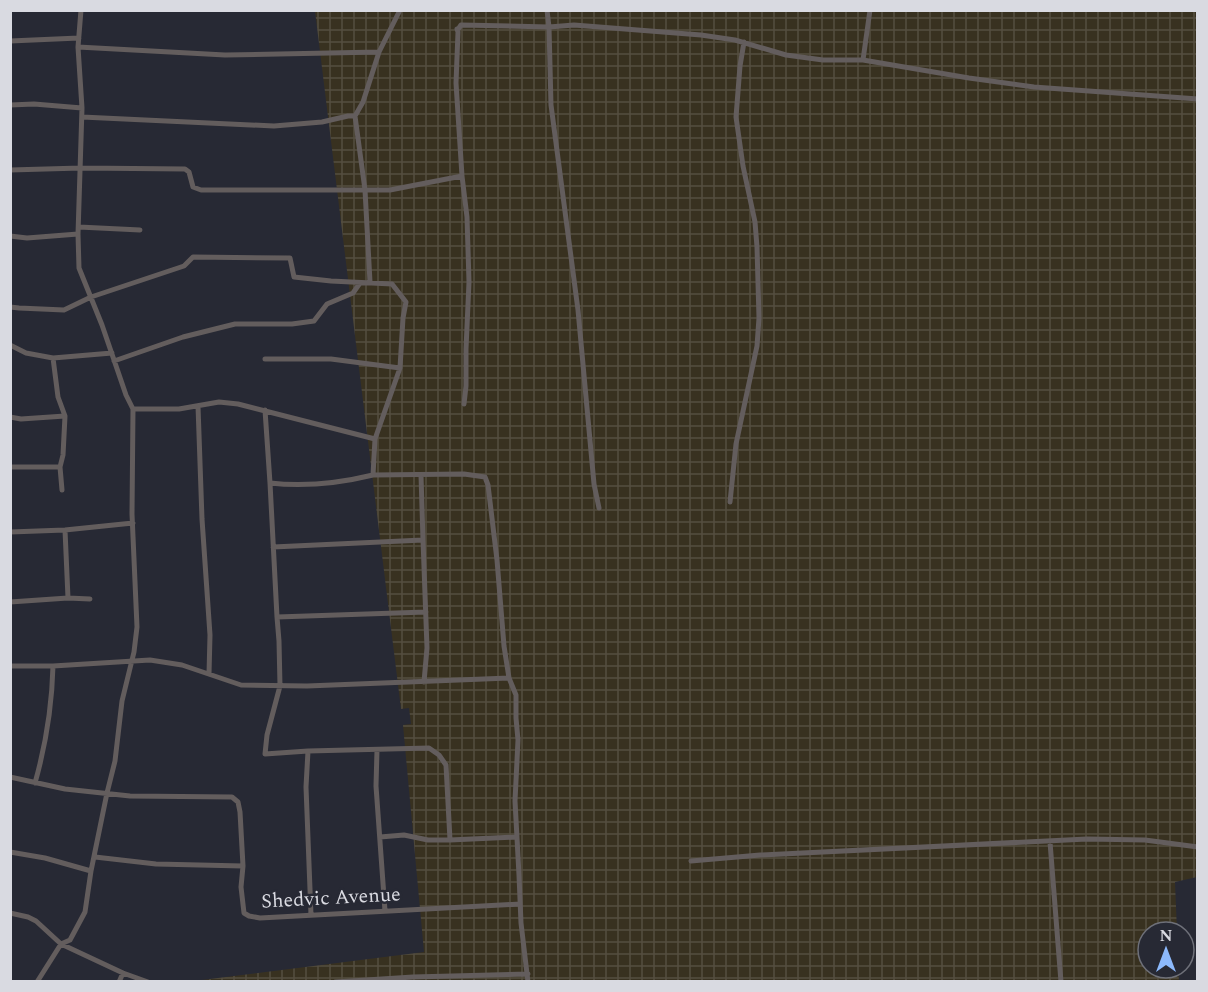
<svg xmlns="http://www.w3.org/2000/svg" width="1208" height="992" viewBox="0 0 1208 992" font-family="Spectral,serif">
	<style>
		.industrial { fill: url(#industrial-grid) }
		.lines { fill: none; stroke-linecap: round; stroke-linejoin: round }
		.minor { stroke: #635d5d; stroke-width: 5 }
		.labels { text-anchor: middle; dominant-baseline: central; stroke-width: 5; stroke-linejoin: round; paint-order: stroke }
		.street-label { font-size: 20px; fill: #d9dae1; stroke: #272934 }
	</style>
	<defs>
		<pattern id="industrial-grid" width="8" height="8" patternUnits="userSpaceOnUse" patternTransform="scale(1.5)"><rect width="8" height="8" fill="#383120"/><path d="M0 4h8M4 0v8" fill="none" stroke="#544e40"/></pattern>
	</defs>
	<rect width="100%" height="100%" fill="#272934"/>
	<path class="industrial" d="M315 11H1197V877L1175 882 1177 932H1148V968H1178L1179 981 186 982 424 952 403 725 411 724 409 708 401 709Z"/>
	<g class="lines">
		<path class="minor" d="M547 10 549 27 551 105 578 310 594 484 599 508
			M10 41 79 38
			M78 47 225 55 379 52
			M863 60 870 10
			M10 105 34 104 82 108
			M82 117 274 126 322 122 348 116H355
			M10 170 81 168 185 169 189 172 193 187 201 190H390L462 176 467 217 469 282 466 349V386L464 404
			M462 176 456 83 458 32 457 29 459 28 461 25 549 27 574 25 701 35 735 40 786 55 823 60H863L969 78 1034 87 1198 99
			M79 227 140 230
			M10 236 27 238 78 234
			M370 282 365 190 355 116 363 102 379 52 400 10
			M10 307 19 308 64 310 91 297 184 266 193 257 290 258 294 277 331 281 392 284 406 302 403 318 400 368 375 439 373 475C340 483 304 487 270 483
			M10 345 26 353 53 358 112 353
			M53 358 58 397 65 416 63 455 60 467 62 490
			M265 359H331L400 368
			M114 361 183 337 235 324H292L314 321 327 304 353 293 360 283
			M198 406 202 519 210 635 209 674
			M133 409H179L219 402 238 404 375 439
			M265 410 270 483 277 617 279 641 280 686 267 735 265 754 308 751 429 748 439 755 446 765 450 840 517 837
			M10 417 21 419 65 416
			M10 467H60
			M373 475 464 474 485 477 488 485 497 560 504 646 509 678 516 695V718L518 740 515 801 519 875 521 923 528 982
			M421 475 423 540 427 648 424 682
			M730 502 736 444 757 346 759 318 757 247 755 222 743 166 736 117 740 66 744 42
			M10 532 65 530 133 523
			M273 547 423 540
			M68 598 90 599
			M10 602 68 598 65 530
			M277 617 426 612
			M10 666H53L150 660 182 665 241 685 307 686 509 678
			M377 750 376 786 385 911
			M308 751 306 787 311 915
			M10 777 65 789 130 796 232 797 238 802 240 812 243 866 241 887 244 913 249 916 260 918 520 904
			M35 783C46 744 52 706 53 666
			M380 837 404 835 428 840H450
			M1050 842 1061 982
			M10 852 45 858 91 871
			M95 857 156 864 243 866
			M691 861 760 855 1087 839 1145 840 1198 847
			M10 913 28 917 36 921 61 944 123 973 148 982
			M37 982 61 944 70 940 85 912 91 871 107 793 115 761 122 701 134 652 137 627 132 514 133 409 126 395 102 325 79 268 78 234 82 108 78 47 81 10
			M119 982 123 973
			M335 982 413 977 528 974"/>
	</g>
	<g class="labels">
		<g class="street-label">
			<text transform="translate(331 898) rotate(-3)">Shedvic Avenue</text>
		</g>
	</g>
	<rect width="1208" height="992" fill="none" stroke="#d9dae1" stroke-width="24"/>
	<g transform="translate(1166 950)"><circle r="28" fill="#272934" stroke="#6e7079" stroke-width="1.5"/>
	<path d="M0-4.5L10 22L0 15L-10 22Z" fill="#8cb9fc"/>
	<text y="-9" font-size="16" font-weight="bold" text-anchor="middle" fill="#d9dae1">N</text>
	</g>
</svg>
